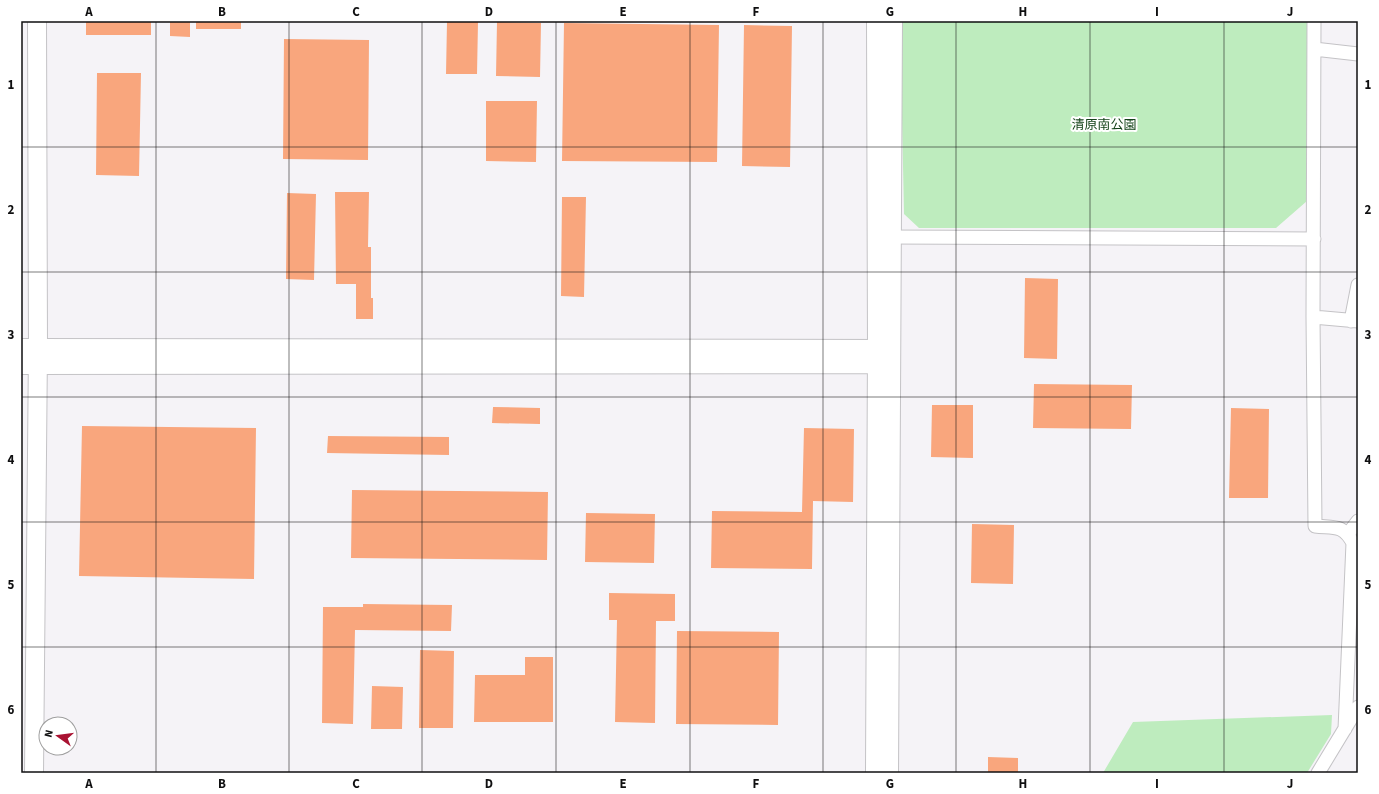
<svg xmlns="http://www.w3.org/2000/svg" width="1379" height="794" viewBox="0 0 1379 794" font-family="'Source Sans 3','Noto Sans JP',sans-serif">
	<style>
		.green { fill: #beecbe }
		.building { fill: #f9a67d }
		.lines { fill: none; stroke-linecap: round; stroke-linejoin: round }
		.street-casing { stroke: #c4c3c6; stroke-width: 15 }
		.secondary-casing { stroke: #c4c3c6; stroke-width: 20 }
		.street { stroke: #fff; stroke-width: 13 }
		.secondary { stroke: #fff; stroke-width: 18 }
		.grid { fill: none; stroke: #0f0f10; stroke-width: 1; stroke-opacity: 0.55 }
		.labels { text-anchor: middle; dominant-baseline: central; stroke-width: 4; stroke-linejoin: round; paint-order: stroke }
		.park-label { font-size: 13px; fill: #134218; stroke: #fff }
		.neatline { fill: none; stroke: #0f0f10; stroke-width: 1.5 }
		.grid-label { font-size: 13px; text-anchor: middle; font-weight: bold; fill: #0f0f10 }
	</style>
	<rect width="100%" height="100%" fill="#f5f3f7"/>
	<path class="green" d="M900 21H1307V201L1276 228H919L904 214Z
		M1332 715 1331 734 1307 773H1103L1133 722Z"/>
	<path class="building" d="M86 21H151V35H86Z
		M170 21H190V37L170 36Z
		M196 21H241V29H196Z
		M447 22H478L477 74H446Z
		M497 22 541 23 540 77 496 76Z
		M564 23 719 25 717 162 562 161Z
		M744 25 792 26 790 167 742 166Z
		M284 39 369 40 368 160 283 159Z
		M97 73H141L139 176 96 175Z
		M486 101H537L536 162 486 161Z
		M335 192H369L368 247H371V298H373V319H356V284H336Z
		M287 193 316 194 314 280 286 279Z
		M562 197H586L584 297 561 296Z
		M1025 278 1058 279 1057 359 1024 358Z
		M1034 384 1132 385 1131 429 1033 428Z
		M932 405H973V458L931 457Z
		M493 407 540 408V424L492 423Z
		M1231 408 1269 409 1268 498H1229Z
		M82 426 256 428 254 579 79 576Z
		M804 428 854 429 853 502 813 501 812 569 711 568 712 511 802 512Z
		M328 436 449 437V455L327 453Z
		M352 490 548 492 547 560 351 558Z
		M586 513 655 514 654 563 585 562Z
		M972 524 1014 525 1013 584 971 583Z
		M609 593 675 594V621H656L655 723 615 722 617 620H609Z
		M363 604 452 605 451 631 355 630 353 724 322 723 323 607H363Z
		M677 631 779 632 778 725 676 724Z
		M420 650 454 651 453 728H419Z
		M525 657H553V722H474L475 675H525Z
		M372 686 403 687 402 729H371Z
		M988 757 1018 758V773H988Z"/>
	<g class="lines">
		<defs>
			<path id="street" d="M1314 21 1313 317 1315 526C1334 528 1343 524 1353 543L1345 729
				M1314 49 1358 54
				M884 237 1314 239
				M1313 317 1358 321
				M1351 321 1358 285
				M1348 534 1358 521
				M1318 773 1358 707"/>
			<path id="secondary" d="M21 348 891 349
				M21 365 891 364
				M34 773 38 348 37 21
				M875 773 877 348 876 21
				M889 773 893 21"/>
		</defs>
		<use href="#street" class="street-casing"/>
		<use href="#secondary" class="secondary-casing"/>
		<use href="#street" class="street"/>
		<use href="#secondary" class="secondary"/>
	</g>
	<path class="grid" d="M156 21V773M289 21V773M422 21V773M556 21V773M690 21V773M823 21V773M956 21V773M1090 21V773M1224 21V773M21 147H1358M21 272H1358M21 397H1358M21 522H1358M21 647H1358"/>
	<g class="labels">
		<g class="park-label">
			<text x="1104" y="125">清原南公園</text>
		</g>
	</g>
	<rect width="1379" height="794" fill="none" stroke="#ffffff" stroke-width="44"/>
	<g transform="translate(58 736) rotate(284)"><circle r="19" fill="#ffffff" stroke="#9f9f9f"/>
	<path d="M0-3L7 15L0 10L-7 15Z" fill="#a91232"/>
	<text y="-6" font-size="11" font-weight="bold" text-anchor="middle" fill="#0f0f10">N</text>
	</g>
	<rect x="22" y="22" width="1335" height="750" class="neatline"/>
	<g class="grid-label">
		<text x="89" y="16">A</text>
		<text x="222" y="16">B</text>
		<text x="356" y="16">C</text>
		<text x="489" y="16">D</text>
		<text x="623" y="16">E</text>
		<text x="756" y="16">F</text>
		<text x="890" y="16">G</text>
		<text x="1023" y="16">H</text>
		<text x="1157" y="16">I</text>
		<text x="1290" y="16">J</text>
		<text x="11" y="89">1</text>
		<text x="1368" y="89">1</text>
		<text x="11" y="214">2</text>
		<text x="1368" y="214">2</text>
		<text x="11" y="339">3</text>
		<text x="1368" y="339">3</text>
		<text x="11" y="464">4</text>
		<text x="1368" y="464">4</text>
		<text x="11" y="589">5</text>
		<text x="1368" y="589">5</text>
		<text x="11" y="714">6</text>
		<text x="1368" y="714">6</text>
		<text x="89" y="788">A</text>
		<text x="222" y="788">B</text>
		<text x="356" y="788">C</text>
		<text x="489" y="788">D</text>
		<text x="623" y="788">E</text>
		<text x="756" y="788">F</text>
		<text x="890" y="788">G</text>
		<text x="1023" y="788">H</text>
		<text x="1157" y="788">I</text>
		<text x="1290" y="788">J</text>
	</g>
</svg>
